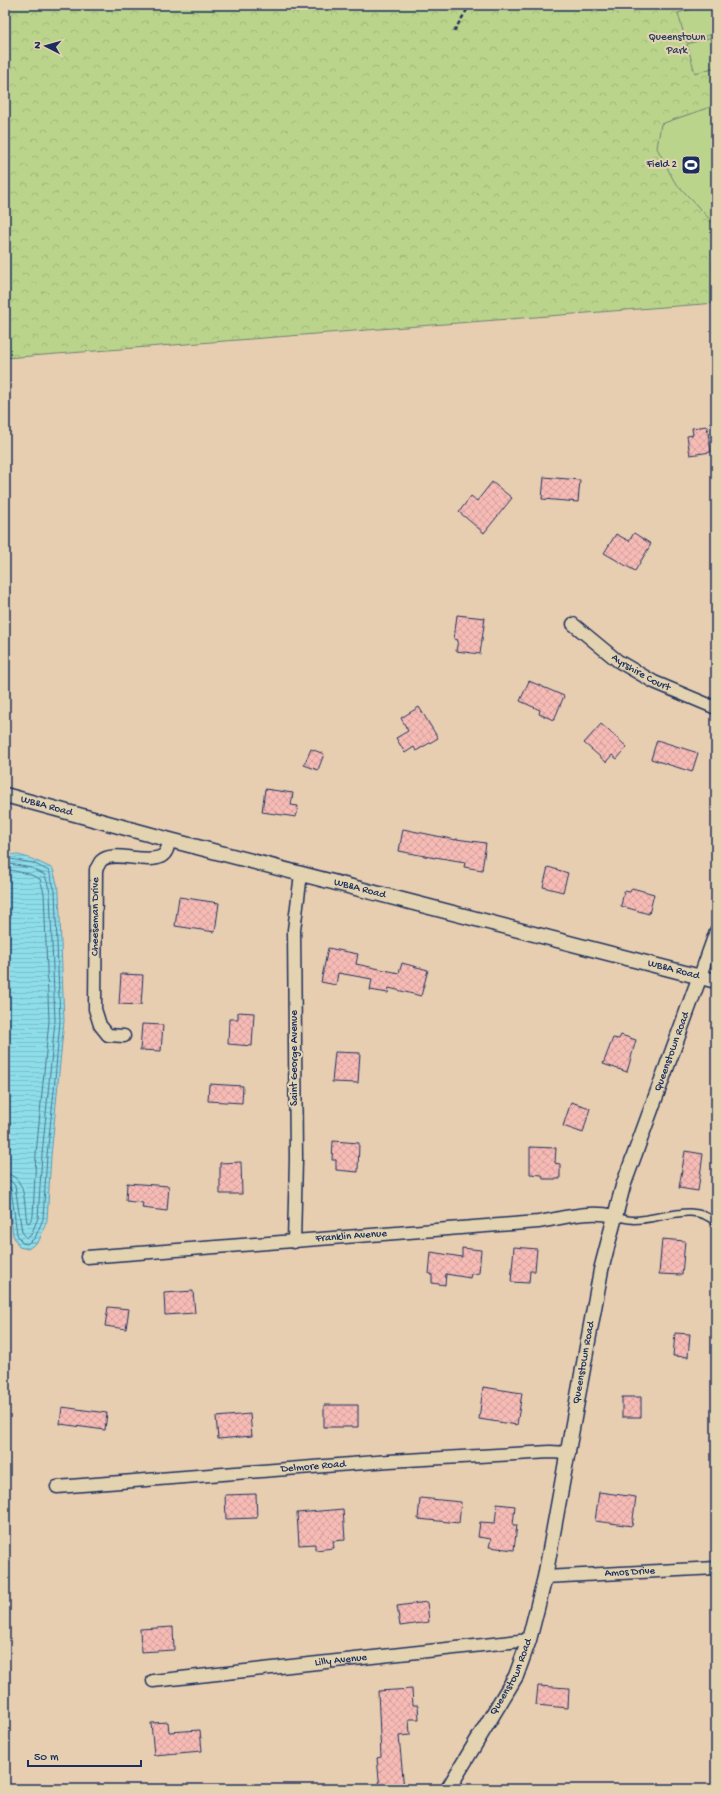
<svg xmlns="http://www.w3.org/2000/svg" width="721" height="1794" viewBox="0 0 721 1794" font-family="'Gochi Hand',sans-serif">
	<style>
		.park { fill: url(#park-crowns); stroke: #6b8274 }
		.garden { fill: #bbd48b; stroke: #6b8274 }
		.water { fill: url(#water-rules); stroke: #6098b1 }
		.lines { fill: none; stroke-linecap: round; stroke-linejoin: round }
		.shore { stroke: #497596; stroke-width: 1 }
		.building { fill: url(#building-cross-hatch); stroke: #1b2f5e }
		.service-casing { stroke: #1b2f5e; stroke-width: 9 }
		.minor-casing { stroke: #1b2f5e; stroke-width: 15 }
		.tertiary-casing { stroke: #1b2f5e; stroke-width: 17 }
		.path { stroke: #1b2f5e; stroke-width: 2.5; stroke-dasharray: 4 3; stroke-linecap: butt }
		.service { stroke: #e4d3b0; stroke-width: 6 }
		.minor { stroke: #e4d3b0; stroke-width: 12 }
		.tertiary { stroke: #e4d3b0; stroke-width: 14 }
		.labels { text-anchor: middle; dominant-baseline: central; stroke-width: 4; stroke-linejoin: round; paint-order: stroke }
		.park-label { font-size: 11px; fill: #2b4062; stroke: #e4d3b0 }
		.poi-label { font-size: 11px; fill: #1b2f5e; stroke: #e4d3b0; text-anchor: end }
		.street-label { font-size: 11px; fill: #1b2f5e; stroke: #e4d3b0 }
	</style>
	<defs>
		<pattern id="park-crowns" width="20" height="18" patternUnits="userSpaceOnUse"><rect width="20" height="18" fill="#bbd48b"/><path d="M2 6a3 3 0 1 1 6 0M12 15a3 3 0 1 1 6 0" fill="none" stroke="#a0b67a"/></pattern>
		<pattern id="water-rules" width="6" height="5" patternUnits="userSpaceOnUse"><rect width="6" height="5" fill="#8edee9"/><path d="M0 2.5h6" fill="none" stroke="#7abfca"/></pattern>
		<pattern id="building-cross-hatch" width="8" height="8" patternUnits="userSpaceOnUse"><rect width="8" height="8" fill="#f7bbb5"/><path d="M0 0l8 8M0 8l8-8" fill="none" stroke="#d3a19e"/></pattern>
	</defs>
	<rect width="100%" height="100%" fill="#e8ceb1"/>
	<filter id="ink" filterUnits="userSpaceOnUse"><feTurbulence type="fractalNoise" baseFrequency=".025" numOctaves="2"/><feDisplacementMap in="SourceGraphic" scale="8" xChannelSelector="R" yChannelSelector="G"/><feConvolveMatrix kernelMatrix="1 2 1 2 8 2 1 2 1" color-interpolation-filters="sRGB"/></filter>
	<g filter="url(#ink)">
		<path class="park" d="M5 5H716V303L5 358Z"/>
		<path class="garden" d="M704 5H716V33L686 42 678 13Z
			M716 36V67L695 73 687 44Z
			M716 105V226L674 181 657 148 661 124Z"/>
		<path class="water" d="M5 854C22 853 39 862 53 869L59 891 64 1021 51 1156 47 1220 39 1241 28 1249 19 1247 13 1235 5 1175Z"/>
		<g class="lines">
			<path class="shore" d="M5 858 33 863 49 871 55 891 60 1021 54 1091 47 1155 43 1219 35 1238 27 1244 22 1243 17 1234 11 1189 5 1185
				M5 863 31 868 45 875 50 892 55 1021 42 1155 38 1218 31 1235 27 1238 22 1232 15 1186 11 1181 5 1180
				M5 869 29 874 40 879 44 893 49 1021 36 1154 33 1216 29 1223 27 1222C24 1206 27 1175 5 1174"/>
		</g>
		<path class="building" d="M707 426 711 452 690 455 687 436 693 435 692 428Z
			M544 477 580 480 578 502 542 499Z
			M492 482 512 498 484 533 459 512 471 496 477 501Z
			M634 533 651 544 635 571 604 553 616 534 629 541Z
			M457 615 485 618 480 654 456 651 458 640 454 639Z
			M529 681 564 696 554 720 539 714 540 710 520 701Z
			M419 707 438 738 416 751 414 747 405 753 396 738 408 731 401 718Z
			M601 724 627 747 617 759 612 755 606 762 584 743Z
			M657 740 698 753 692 772 651 759Z
			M311 749 324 754 318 770 304 765Z
			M265 789 293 793 291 805 298 806 296 817 262 812Z
			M403 829 456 840V839L486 843 482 870 464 867 465 862 435 857V858L399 851Z
			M548 867 568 873 563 892 543 887Z
			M632 888 654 894 649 914 621 906 624 891 630 892Z
			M179 897 219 903 215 932 175 926Z
			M328 948 358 954 356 964 399 973 402 963 428 970 421 996 389 988 388 993 370 990 372 979 338 973 336 985 321 982Z
			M121 974 143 975 141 1005 119 1004Z
			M238 1012 254 1013 252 1046 228 1044 229 1019H238Z
			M142 1024 163 1025 161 1051 140 1050Z
			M621 1035 636 1040 627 1072 603 1064 613 1038 619 1039Z
			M335 1052 360 1053 358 1083 332 1082Z
			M209 1084 243 1086 242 1103 208 1101Z
			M571 1102 590 1108 583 1133 563 1126Z
			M333 1141 359 1143 358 1172 336 1170V1160H332Z
			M530 1147 556 1148 555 1163 560 1164V1179H543L542 1175 530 1174Z
			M685 1151 703 1154 698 1191 679 1188Z
			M241 1162 242 1194H220V1163Z
			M127 1183 169 1186 167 1211 142 1208 143 1203 126 1201Z
			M662 1239 685 1241 682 1275 659 1274Z
			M514 1247 537 1249 535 1271H530L529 1283 511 1282Z
			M462 1248 481 1250 479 1273 471 1274 470 1278 446 1274 445 1285 432 1283V1274H429L431 1252 462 1257Z
			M193 1291 195 1313 165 1315 164 1293Z
			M108 1307 129 1309 126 1329 105 1326Z
			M675 1333 690 1334 688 1357 673 1356Z
			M483 1387 522 1393 517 1425 479 1419Z
			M622 1397H641V1417H622Z
			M324 1405H358V1427H324Z
			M62 1407 107 1413 105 1430 60 1424Z
			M250 1414 252 1436 218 1439 216 1417Z
			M599 1492 636 1497 632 1526 595 1521Z
			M256 1494 257 1518 226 1519 225 1495Z
			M420 1498 461 1502 459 1523 418 1519Z
			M497 1504 515 1506 513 1525H517L514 1550 489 1547 491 1539 478 1537 480 1522 495 1523Z
			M343 1509 345 1540 333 1541 334 1548 315 1550V1544L299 1545 297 1513Z
			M427 1602 429 1622 400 1626 397 1606Z
			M173 1627 174 1650 141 1652 140 1629Z
			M538 1686 569 1688 568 1708 536 1705Z
			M412 1689 413 1705H418L419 1719H409L410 1735 399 1736 404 1789H380L377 1758 381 1757 378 1691Z
			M168 1722 169 1732 200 1730 202 1751 154 1755 151 1723Z"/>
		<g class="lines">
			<defs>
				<path id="service" d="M615 1217C622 1218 628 1220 634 1220 661 1220 694 1201 716 1223"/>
				<g id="minor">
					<path id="s1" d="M573 624 618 661 654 682 716 708"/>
					<path d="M700 976 716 931"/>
					<path id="s2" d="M124 1036 108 1035 100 1025 95 1009 96 869C98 867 99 863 101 861 112 849 147 865 162 856 167 853 168 846 170 840"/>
					<path d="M294 1242 296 1159 294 930 301 874"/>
					<path id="s3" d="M87 1257 538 1222C563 1218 589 1210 614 1216"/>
					<path id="s4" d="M57 1487 389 1461 550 1452 569 1453"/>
					<path id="s5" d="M545 1577 716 1568"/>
					<path id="s6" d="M153 1681 529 1640"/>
				</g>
				<g id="tertiary">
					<path id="s7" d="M5 795 170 840 716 981"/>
					<path id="s8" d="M448 1789 516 1676 529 1640 545 1577 601 1270 623 1186 700 976"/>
				</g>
			</defs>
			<use href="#service" class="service-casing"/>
			<use href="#minor" class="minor-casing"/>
			<use href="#tertiary" class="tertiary-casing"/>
			<path class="path" d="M663 5 668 9
				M454 31 470 5"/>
			<use href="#service" class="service"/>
			<use href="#minor" class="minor"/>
			<use href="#tertiary" class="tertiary"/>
		</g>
	</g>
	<defs>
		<symbol id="stadium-square" viewBox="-11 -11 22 22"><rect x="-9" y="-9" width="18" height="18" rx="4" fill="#1b2f5e" stroke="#e4d3b0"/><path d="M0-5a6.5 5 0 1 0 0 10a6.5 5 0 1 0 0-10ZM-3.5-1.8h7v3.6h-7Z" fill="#fff"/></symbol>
	</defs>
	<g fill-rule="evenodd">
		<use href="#stadium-square" x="680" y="154" width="22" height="22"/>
	</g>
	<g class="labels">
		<g class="park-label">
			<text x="677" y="38">Queenstown<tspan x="677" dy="13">Park</tspan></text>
		</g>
		<g class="poi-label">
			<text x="677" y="165">Field 2</text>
		</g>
		<g class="street-label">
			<text stroke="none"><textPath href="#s1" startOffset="84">Ayrshire Court</textPath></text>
			<text stroke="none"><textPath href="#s7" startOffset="43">WB&amp;A Road</textPath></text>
			<text stroke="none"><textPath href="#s7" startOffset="367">WB&amp;A Road</textPath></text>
			<text stroke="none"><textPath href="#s2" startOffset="138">Cheeseman Drive</textPath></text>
			<text stroke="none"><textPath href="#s7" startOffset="691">WB&amp;A Road</textPath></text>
			<text stroke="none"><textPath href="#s8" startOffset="777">Queenstown Road</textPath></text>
			<text transform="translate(295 1058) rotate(-90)">Saint George Avenue</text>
			<text stroke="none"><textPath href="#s3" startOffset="265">Franklin Avenue</textPath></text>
			<text stroke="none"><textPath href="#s8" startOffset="453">Queenstown Road</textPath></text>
			<text stroke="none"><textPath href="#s4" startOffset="257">Delmore Road</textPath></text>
			<text stroke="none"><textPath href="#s5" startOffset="85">Amos Drive</textPath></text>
			<text stroke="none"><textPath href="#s6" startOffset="189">Lilly Avenue</textPath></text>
			<text stroke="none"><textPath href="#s8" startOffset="129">Queenstown Road</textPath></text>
		</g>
	</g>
	<rect width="721" height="1794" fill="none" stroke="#e4d3b0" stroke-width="20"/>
	<rect x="10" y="10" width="701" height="1774" fill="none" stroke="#1b2f5e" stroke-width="1.5" filter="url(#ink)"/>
	<g transform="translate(46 46) rotate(276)" stroke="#e4d3b0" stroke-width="3" paint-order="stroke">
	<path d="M0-3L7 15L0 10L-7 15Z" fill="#1b2f5e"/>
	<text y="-6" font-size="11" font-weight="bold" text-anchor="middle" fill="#1b2f5e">N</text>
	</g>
	<path d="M28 1760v6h113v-6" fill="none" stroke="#1b2f5e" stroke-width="2"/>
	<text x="34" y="1760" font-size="12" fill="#1b2f5e" stroke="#e4d3b0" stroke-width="3" paint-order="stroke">50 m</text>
</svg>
